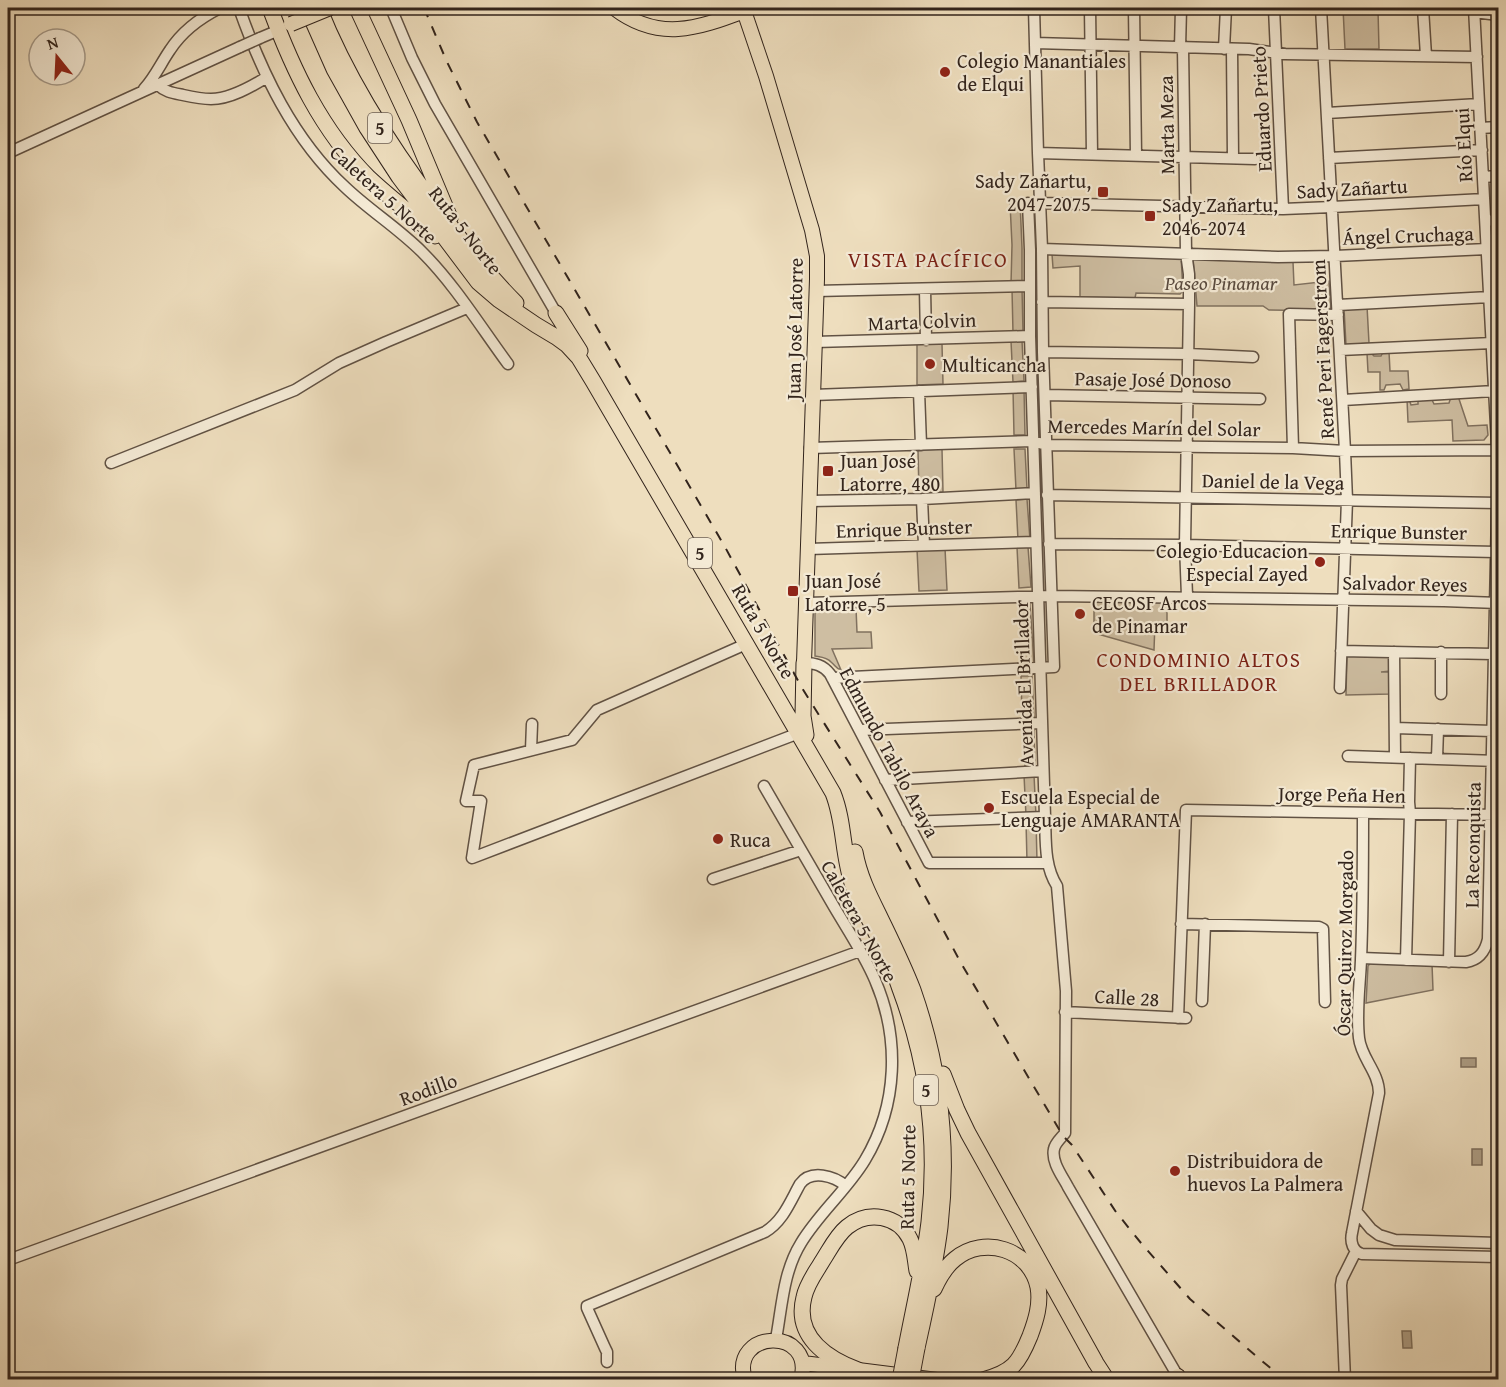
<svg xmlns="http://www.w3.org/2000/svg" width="1506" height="1387" viewBox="0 0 1506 1387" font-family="'Gentium Book Plus',serif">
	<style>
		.green { fill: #cebea2; stroke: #80715f; stroke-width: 1.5 }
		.water { fill: #ae9f87; stroke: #7c6e5c; stroke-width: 1.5 }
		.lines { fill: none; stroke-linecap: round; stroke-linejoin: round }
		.minor-casing { stroke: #615244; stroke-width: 13 }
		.major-casing { stroke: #32241c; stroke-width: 16 }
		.highway-casing { stroke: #32241c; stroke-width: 17 }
		.minor { stroke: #f4ead5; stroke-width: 10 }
		.major { stroke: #eedebe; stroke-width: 14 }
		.highway { stroke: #eedebe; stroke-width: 15 }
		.rail { stroke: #32241c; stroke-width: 2; stroke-dasharray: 10 10; stroke-linecap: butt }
		.minor-bridge-casing { stroke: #615244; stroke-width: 13; stroke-linecap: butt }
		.major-bridge-casing { stroke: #32241c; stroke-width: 16; stroke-linecap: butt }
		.highway-bridge-casing { stroke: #32241c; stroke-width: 17; stroke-linecap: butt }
		.minor-bridge { stroke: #f4ead5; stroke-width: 10 }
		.major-bridge { stroke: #eedebe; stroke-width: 14 }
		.highway-bridge { stroke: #eedebe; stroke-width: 15 }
		.poi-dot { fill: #8f2418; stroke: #f4ead5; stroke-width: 2 }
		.labels { text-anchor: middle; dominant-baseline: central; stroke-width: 4.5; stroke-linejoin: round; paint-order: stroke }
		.shield { fill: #f4ead5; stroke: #6c5f54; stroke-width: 1.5 }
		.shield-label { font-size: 18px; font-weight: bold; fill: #32241c }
		.poi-label { font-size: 20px; fill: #32241c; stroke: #f4ead5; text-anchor: start }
		.street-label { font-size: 20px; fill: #32241c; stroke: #f4ead5 }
		.park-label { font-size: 20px; font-style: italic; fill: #594a3e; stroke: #f4ead5 }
		.neighbourhood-label { font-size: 21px; letter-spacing: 1.5px; fill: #7a1f14; stroke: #f4ead5 }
	</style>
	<rect width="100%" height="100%" fill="#eedebe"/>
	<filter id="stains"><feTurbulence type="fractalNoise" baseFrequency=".00333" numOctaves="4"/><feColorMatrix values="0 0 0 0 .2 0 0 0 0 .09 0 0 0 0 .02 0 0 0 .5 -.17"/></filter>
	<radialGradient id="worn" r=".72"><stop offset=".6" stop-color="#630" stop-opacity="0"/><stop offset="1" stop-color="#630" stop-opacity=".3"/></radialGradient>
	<path class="green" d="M1343 8H1399V10H1378L1379 49H1345Z
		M1020 201 1022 248V283L1011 284 1012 245 1010 203Z
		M1052 254 1181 256 1183 291 1180 294 1136 293 1135 298 1080 297V266L1053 268Z
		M1193 258H1229L1293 262 1294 285 1329 281 1331 311 1269 310 1263 306H1197Z
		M1012 289H1022L1023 332 1013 333Z
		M1367 306 1369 343 1346 345 1344 308Z
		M1011 341H1022L1024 381 1013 382Z
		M917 344H942L943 384 917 385Z
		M1383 352H1389L1390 371H1408L1409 389 1403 390 1400 384 1386 385 1384 390H1380V372H1368L1367 353H1371L1374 356H1381Z
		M1013 389H1024L1025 435H1014Z
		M1458 396 1468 426 1487 425 1488 435 1484 440 1453 441 1452 420 1408 422 1407 399H1409L1411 405 1418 404V398H1431L1434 404 1449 403 1451 397Z
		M942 449 943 492 919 493 918 450Z
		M1014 449H1025L1027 489 1016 490Z
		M1027 499 1030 540H1018L1016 500Z
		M1017 547H1028L1031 587 1019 588Z
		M945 548 947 590 919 591 917 549Z
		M1094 601H1167V622L1155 623 1154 650 1094 633Z
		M1020 604H1030L1034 664 1020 665Z
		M856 608 857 632H871L872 648 832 649 841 670C835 668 836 666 831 662 827 657 821 657 815 656V609Z
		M1347 654 1391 656V671L1381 672H1389L1390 694 1346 695Z
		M1021 676H1032L1034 717 1022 718Z
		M1034 727 1035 768 1025 769 1024 728Z
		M1024 775H1034L1036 816H1026Z
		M1036 820 1037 861 1027 862 1026 821Z
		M1371 962 1432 964 1433 990 1366 1003 1368 966Z"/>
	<path class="water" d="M1461 1058H1476V1067H1461Z
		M1472 1149H1482V1165H1472Z
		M1402 1331H1411L1412 1348H1403Z"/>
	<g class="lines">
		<defs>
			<path id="minor" d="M239 8C262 73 293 139 345 187 369 210 398 228 422 252 455 285 480 326 508 364
				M391 8 412 58 435 104 556 313
				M1090 8 1092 154
				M1134 8 1136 155
				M1274 8 1283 209
				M1321 8 1345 451 1347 500 1340 688
				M1423 8 1426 56
				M1474 12 1498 15
				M260 38 279 30
				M1035 43 1249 49 1285 54 1477 57
				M1180 48 1181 8
				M1183 48 1186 253 1189 274V304L1185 545 1187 596
				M1224 49 1226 8
				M1232 49 1233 158
				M158 85C165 92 173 93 183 95 192 97 202 99 211 99 230 99 251 87 267 77
				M144 89C155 77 161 63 170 50 183 30 200 18 220 8
				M1327 113 1479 104
				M1480 128 1498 127
				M8 153 240 47
				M1038 153 1255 159
				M1329 158 1482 150
				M1483 177 1498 176
				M1028 203 1030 250V336L1045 817C1046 840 1044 866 1057 886L1066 991 1065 1133C1061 1138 1055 1143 1054 1149 1051 1162 1063 1177 1068 1187L1180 1380
				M1041 203 1283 209 1332 207 1484 199
				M1486 221 1498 220
				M1042 249 1278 257 1335 256 1487 249
				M925 289 926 340
				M816 291 1030 286
				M1042 302 1189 304
				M1338 305 1490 297
				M815 342 1030 336
				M1340 350 1492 343
				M1043 352 1188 354 1253 357
				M919 391 921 445
				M813 395 1032 387
				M1045 395 1260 399
				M1343 400 1494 391
				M810 448 1033 441 1046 445 1293 448 1345 451 1497 450
				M1293 448 1289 314 1338 315
				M111 463 295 390 339 363 386 342 467 308
				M1047 495 1498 503
				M922 499 924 545
				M809 501 922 499 1035 493
				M1049 544 1185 545 1496 552
				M808 549 1036 542
				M807 603 1052 596 1444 601 1498 603
				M746 644 597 710 572 740 474 765 466 801H481L472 858 799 733
				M1341 651 1493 654
				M1394 652 1395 757
				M804 663C815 663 823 665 830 674L929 863H1047
				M832 678 1054 667 1043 352 1042 249 1038 153 1034 8
				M1441 694V652
				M1395 728 1492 731
				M860 730 1042 723
				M531 750 532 724
				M1348 756 1497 761
				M1437 758 1438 729
				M885 780 1043 771
				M764 786C787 826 810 865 833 905 847 929 864 954 875 980 900 1038 898 1105 865 1160 847 1190 819 1213 801 1243 783 1272 782 1307 776 1339
				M1363 813C1363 862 1363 911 1361 960 1360 985 1356 1012 1359 1038 1361 1058 1379 1072 1379 1093L1352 1233C1350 1242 1353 1252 1362 1254L1498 1257
				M907 822 1045 817
				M713 879 801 850
				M1181 924 1319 927 1323 929 1325 1002
				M1361 958 1466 962C1479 960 1485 952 1488 939L1498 464 1474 8
				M1406 960 1410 813 1409 802 1410 758
				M1449 962 1452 814
				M1202 1001 1205 924
				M1065 1012 1186 1018
				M1178 1018 1186 810 1498 815
				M1356 1211 1371 1229 1379 1235 1395 1240 1498 1243
				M8 1260 860 951
				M607 1362V1352L605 1348 587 1308V1306L765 1232C783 1221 790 1202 800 1184 811 1169 834 1176 846 1186
				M1345 1380 1341 1285 1342 1279 1356 1251"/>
			<path id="major" d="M614 8C658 42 697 29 744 11
				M743 8 766 76 812 230 817 256V279L804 663
				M803 1363 937 1380
				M1178 1376V1380
				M745 1380C729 1329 816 1326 801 1380"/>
			<path id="highway" d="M270 8C293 70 321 130 369 178 390 198 414 215 435 236
				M307 8 334 69 367 128 399 177 478 282 499 300 536 325 556 337 567 345 579 358 593 381 833 793C845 823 842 855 853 886 858 900 866 913 873 927 883 947 893 968 900 989 928 1064 938 1143 929 1222 924 1264 914 1306 906 1348
				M319 8C348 81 390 146 437 208 461 241 487 274 516 303
				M357 8 409 120 450 218
				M556 313 580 351
				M804 663 803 716 806 735
				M855 852C859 875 869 895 879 915 891 940 903 964 913 990 940 1067 949 1147 940 1227 935 1268 926 1308 917 1348
				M943 1074 957 1110 968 1133 1096 1363 1107 1380
				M934 1289C939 1278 945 1267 955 1259 984 1235 1030 1249 1038 1287 1041 1304 1036 1320 1030 1336 1019 1363 1013 1372 983 1380
				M858 1370C826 1358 794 1336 804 1297 807 1283 816 1272 823 1260 830 1249 837 1235 847 1227 868 1210 898 1215 910 1239 915 1249 915 1260 917 1271"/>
		</defs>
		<use href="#minor" class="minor-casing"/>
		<use href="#major" class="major-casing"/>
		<use href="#highway" class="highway-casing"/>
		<use href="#minor" class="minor"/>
		<use href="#major" class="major"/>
		<use href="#highway" class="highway"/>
		<path class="rail" d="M424 8 447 62 477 122 725 547 802 688 880 812 961 963 1063 1136 1072 1145 1116 1212 1141 1243 1190 1299 1262 1361 1285 1380"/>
		<defs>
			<path id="minor-bridge" d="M240 47 260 38"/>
			<path id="major-bridge" d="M291 24 330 8"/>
			<path id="highway-bridge" d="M900 1380 906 1348
				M911 1380 917 1348"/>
		</defs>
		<use href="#minor-bridge" class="minor-bridge-casing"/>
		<use href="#major-bridge" class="major-bridge-casing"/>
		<use href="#highway-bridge" class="highway-bridge-casing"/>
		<use href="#minor-bridge" class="minor-bridge"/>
		<use href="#major-bridge" class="major-bridge"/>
		<use href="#highway-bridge" class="highway-bridge"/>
	</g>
	<g class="poi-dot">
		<circle cx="945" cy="72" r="6"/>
		<rect x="1097" y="186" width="12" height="12" rx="3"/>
		<rect x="1144" y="210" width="12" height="12" rx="3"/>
		<circle cx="930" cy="364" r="6"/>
		<rect x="822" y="465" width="12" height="12" rx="3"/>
		<circle cx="1320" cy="562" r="6"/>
		<rect x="787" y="585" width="12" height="12" rx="3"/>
		<circle cx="1080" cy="614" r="6"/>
		<circle cx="989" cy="808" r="6"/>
		<circle cx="718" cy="839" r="6"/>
		<circle cx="1175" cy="1171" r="6"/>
	</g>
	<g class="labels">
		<g class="shield">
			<rect x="368" y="113" width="24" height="30" rx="4.5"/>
			<rect x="688" y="538" width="24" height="30" rx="4.5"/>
			<rect x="914" y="1075" width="24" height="30" rx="4.5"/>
		</g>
		<g class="shield-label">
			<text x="380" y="128">5</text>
			<text x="700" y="553">5</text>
			<text x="926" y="1090">5</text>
		</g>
		<g class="poi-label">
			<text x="957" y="60">Colegio Manantiales<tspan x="957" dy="23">de Elqui</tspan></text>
			<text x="1091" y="180" text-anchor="end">Sady Zañartu,<tspan x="1091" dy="23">2047-2075</tspan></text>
			<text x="1162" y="204">Sady Zañartu,<tspan x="1162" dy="23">2046-2074</tspan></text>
			<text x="942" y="364">Multicancha</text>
			<text x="840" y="460">Juan José<tspan x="840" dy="23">Latorre, 480</tspan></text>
			<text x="1308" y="550" text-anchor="end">Colegio Educacion<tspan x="1308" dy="23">Especial Zayed</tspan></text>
			<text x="805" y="580">Juan José<tspan x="805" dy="23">Latorre, 5</tspan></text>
			<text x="1092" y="602">CECOSF Arcos<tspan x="1092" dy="23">de Pinamar</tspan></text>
			<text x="1001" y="796">Escuela Especial de<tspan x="1001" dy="23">Lenguaje AMARANTA</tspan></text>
			<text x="730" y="839">Ruca</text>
			<text x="1187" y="1160">Distribuidora de<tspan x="1187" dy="23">huevos La Palmera</tspan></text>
		</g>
		<g class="street-label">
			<text transform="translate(1261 109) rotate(-93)">Eduardo Prieto</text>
			<text transform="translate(1166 125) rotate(-91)">Marta Meza</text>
			<text transform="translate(1463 145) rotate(-93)">Río Elqui</text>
			<text transform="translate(1352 188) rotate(-3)">Sady Zañartu</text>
			<text transform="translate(384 194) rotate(42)">Caletera 5 Norte</text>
			<text transform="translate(466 230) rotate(52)">Ruta 5 Norte</text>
			<text transform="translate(1408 235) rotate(-2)">Ángel Cruchaga</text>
			<text transform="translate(922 321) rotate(-2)">Marta Colvin</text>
			<text transform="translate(794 329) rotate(-89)">Juan José Latorre</text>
			<text transform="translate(1322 349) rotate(-93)">René Peri Fagerstrom</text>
			<text transform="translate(1153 379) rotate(1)">Pasaje José Donoso</text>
			<text transform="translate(1154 427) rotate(1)">Mercedes Marín del Solar</text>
			<text transform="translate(1273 481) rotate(1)">Daniel de la Vega</text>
			<text transform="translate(904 528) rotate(-2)">Enrique Bunster</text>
			<text transform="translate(1399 531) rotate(1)">Enrique Bunster</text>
			<text transform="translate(1405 583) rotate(1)">Salvador Reyes</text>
			<text transform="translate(764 631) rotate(60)">Ruta 5 Norte</text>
			<text transform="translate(1023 683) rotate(-92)">Avenida El Brillador</text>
			<text transform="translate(890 752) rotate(62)">Edmundo Tabilo Araya</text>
			<text transform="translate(1342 794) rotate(1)">Jorge Peña Hen</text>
			<text transform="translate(1472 845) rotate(-89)">La Reconquista</text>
			<text transform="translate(860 921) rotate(61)">Caletera 5 Norte</text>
			<text transform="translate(1344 943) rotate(-89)">Óscar Quiroz Morgado</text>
			<text transform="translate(1127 997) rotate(3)">Calle 28</text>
			<text transform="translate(428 1089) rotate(-20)">Rodillo</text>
			<text transform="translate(907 1177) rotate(-89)">Ruta 5 Norte</text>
		</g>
		<g class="park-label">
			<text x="1221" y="282">Paseo Pinamar</text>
		</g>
		<g class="neighbourhood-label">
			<text x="928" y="259">VISTA PACÍFICO</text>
			<text x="1199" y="659">CONDOMINIO ALTOS<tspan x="1199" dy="24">DEL BRILLADOR</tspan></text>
		</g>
	</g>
	<rect width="1506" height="1387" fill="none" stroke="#eedebe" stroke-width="30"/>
	<rect x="9" y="9" width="1488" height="1369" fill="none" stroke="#32241c" stroke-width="3"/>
	<rect x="15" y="15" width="1476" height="1357" fill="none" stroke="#32241c" stroke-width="1.5"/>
	<g transform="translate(57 57) rotate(342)"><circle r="28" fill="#f4ead5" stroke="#a69b8b" stroke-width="1.5"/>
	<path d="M0-4.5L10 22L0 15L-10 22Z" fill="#8f2418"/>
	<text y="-9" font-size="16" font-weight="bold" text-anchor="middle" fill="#32241c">N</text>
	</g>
	<rect width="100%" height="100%" filter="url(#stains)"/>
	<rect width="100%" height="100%" fill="url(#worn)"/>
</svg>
